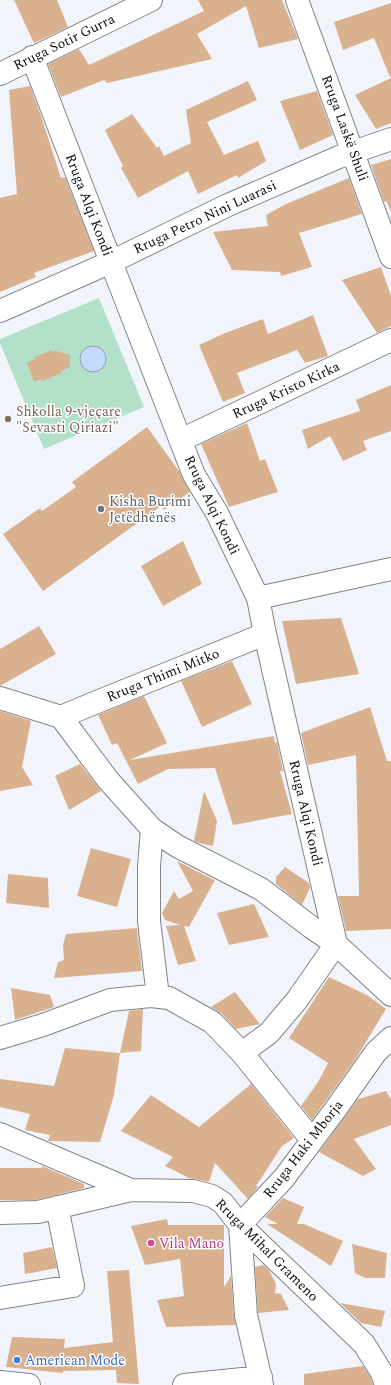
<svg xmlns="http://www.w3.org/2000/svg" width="391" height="1385" viewBox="0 0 391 1385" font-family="Spectral,serif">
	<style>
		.green { fill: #b3e0c8 }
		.water { fill: #c5dbfd; stroke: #8e9eb6 }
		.building { fill: #d9b18f }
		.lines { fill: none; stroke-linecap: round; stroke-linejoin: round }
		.minor-casing { stroke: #808388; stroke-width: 24 }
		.minor { stroke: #fff; stroke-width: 22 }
		.education-dot { fill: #8d6e63; stroke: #fff; stroke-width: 1.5 }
		.worship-dot { fill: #6b7280; stroke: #fff; stroke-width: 1.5 }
		.hotel-dot { fill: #d1479c; stroke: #fff; stroke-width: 1.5 }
		.shop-dot { fill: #3f7fe0; stroke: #fff; stroke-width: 1.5 }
		.labels { text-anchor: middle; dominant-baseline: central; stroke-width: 3; stroke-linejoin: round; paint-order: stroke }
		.street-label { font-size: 14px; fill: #0d0e10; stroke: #fff }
		.education-label { font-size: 14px; fill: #785e54; stroke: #fff; text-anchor: start }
		.worship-label { font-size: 14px; fill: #5b616d; stroke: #fff; text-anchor: start }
		.hotel-label { font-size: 14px; fill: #b23c85; stroke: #fff; text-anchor: start }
		.shop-label { font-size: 14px; fill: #366cbe; stroke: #fff; text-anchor: start }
	</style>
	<rect width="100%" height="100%" fill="#f1f5fb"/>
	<path class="green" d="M99 298 144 407 44 449 0 343V339Z"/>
	<path class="water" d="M80 359a13 13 0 1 1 26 0a13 13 0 1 1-26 0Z"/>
	<path class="building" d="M14 0H57L68 27 34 43Z
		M198 0H282L298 39 259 48 246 6 197 34 212 59 107 83 104 80 61 97 48 64 79 49 89 65 204 11Z
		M391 3V77H390L374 38 343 50 334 22Z
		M391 78V123L376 129 355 95Z
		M248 81 257 100 207 122 224 155 258 141 266 161 238 178 237 175 198 194 188 171 138 198 121 168 123 166 105 130 132 114 157 148 159 146 164 156 191 143 186 110Z
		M30 86 41 116 61 178 65 177 94 251 34 273 36 277 0 292V198L17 194 9 90Z
		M317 91 333 135 300 150 280 101Z
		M391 159V211L386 201 384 202 371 165Z
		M349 178 362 214 299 233 312 267 281 276 280 272 232 270 213 232 268 226 266 215 286 204Z
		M381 267 391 296V326L377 333 342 280Z
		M313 315 328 356 305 363 297 350 237 373 245 393 223 402 199 345 225 333 263 319 268 334Z
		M52 350 53 352 56 351 70 355V367L62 371V373L42 381 41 379 34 382 27 363 35 359 34 357Z
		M391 385V431L363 441 367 450 343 461 330 436 308 449 302 430 360 411 356 400Z
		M247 423 260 461 265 459 278 492 229 507 201 444Z
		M147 427 179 471 190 492 164 510 161 506 43 591 3 534 40 508 42 511 76 487 72 482Z
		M183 541 202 584 163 606 141 566Z
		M341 618 359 674 296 684 282 621Z
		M39 626 56 654 0 686V649Z
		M232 661 252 704 202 727 181 681Z
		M144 696 167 743 130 760 274 736 275 743 277 742 283 771H280L292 814 233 825 215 768 168 769 138 784 117 743 112 745 98 715Z
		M370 707 387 761H391V929L346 931 338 896H359L356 755 308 765 301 733Z
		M0 711 31 721 22 767 33 785 0 791Z
		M80 764 101 791 69 810 55 776Z
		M204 791 217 821 213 846 199 843 194 841Z
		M91 848 131 859 117 907 77 896Z
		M177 861 212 879 215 880 189 927 184 926 196 961 178 965 166 926 180 925 165 920 162 913 174 891 179 899 193 891Z
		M285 867 309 883 310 888 302 905 276 884V877Z
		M8 874 48 878 49 908 6 903Z
		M254 904 269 937 229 945 217 913Z
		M137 928 142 971 54 978 58 962 64 960 63 945 66 934Z
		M329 977 367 995 386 1009 355 1060 312 1120 301 1106 318 1082 328 1063 289 1038Z
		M11 988 50 995 54 1007 15 1020Z
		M235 992 260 1024 236 1029 221 1013 211 1007Z
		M143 1009 141 1051 120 1053 129 1011Z
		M65 1048 120 1053 114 1095 100 1142 49 1141H48L50 1135 25 1130 30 1114 0 1107V1079L54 1086Z
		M251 1084 294 1138 282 1146 256 1186 258 1187 248 1199 215 1163 209 1182 189 1178 165 1166 173 1157 121 1131 151 1095 199 1127Z
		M386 1091 391 1099V1125L354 1139 376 1169 363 1176 319 1152 358 1099Z
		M42 1166 84 1184V1188L36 1200H0V1168H42Z
		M283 1198 304 1207 297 1224H304L343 1241 331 1266 267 1224H278L265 1217Z
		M167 1219 168 1225H224V1287L231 1276 234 1316 236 1325 166 1327 157 1300 184 1296 180 1259 145 1265 131 1226Z
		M352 1244 387 1253 385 1278H365L355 1273Z
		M52 1247 57 1268 25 1274 23 1253Z
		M264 1265 269 1270 276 1284 275 1293 281 1294 289 1310 258 1313 255 1267Z
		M129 1270 139 1384 117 1383 116 1370 63 1371V1373L6 1367 12 1337 65 1339 64 1348 113 1342 107 1271Z
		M340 1303 385 1311 381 1327 361 1323Z
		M363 1366 371 1378 373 1385H304V1374Z"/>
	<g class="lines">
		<defs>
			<path id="minor" d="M297 0 391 257
				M32 57 111 262 194 475 217 513 258 598 265 634 336 944 297 1000 269 1033 242 1053
				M0 74 151 0
				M0 311 111 262 228 205 339 157 391 139
				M181 440 391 340
				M258 598 391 569
				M0 698 61 717 108 780 152 829 177 846 261 889 311 927 336 944 391 995
				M61 717 92 704 265 634
				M152 829 149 867V921L158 997
				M0 1038 43 1025 110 1000 151 996 169 998 212 1022 242 1053 312 1140
				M0 1134 131 1190 193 1191 212 1196 223 1203 240 1225 364 1344 382 1373 386 1385
				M0 1213 38 1212 131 1190
				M0 1298 73 1286 57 1207
				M0 1382 29 1385
				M184 1385 261 1377
				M262 1385 246 1315 240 1225 284 1178 335 1110 376 1052 391 1038"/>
		</defs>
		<use href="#minor" class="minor-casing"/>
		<use href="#minor" class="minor"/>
	</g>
	<circle class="education-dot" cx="8" cy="419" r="4"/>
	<circle class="worship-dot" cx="101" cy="509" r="4"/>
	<circle class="hotel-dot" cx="151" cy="1243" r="4"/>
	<circle class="shop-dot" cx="17" cy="1360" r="4"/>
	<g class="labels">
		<g class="street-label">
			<text transform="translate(64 42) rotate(-26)">Rruga Sotir Gurra</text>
			<text transform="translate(345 128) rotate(70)">Rruga Laskë Shuli</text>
			<text transform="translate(89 205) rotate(69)">Rruga Alqi Kondi</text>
			<text transform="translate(205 217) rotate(-25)">Rruga Petro Nini Luarasi</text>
			<text transform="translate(286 390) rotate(-25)">Rruga Kristo Kirka</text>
			<text transform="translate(212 505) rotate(64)">Rruga Alqi Kondi</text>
			<text transform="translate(163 675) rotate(-22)">Rruga Thimi Mitko</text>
			<text transform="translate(306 813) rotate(77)">Rruga Alqi Kondi</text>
			<text transform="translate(303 1149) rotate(-52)">Rruga Haki Mborja</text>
			<text transform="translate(267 1250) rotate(45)">Rruga Mihal Grameno</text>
		</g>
		<g class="education-label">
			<text x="16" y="411">Shkolla 9-vjeçare<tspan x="16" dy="16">"Sevasti Qiriazi"</tspan></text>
		</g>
		<g class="worship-label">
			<text x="109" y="501">Kisha Burimi<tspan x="109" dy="16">Jetëdhënës</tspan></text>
		</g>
		<g class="hotel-label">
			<text x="159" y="1243">Vila Mano</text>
		</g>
		<g class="shop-label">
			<text x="25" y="1360">American Mode</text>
		</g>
	</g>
</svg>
